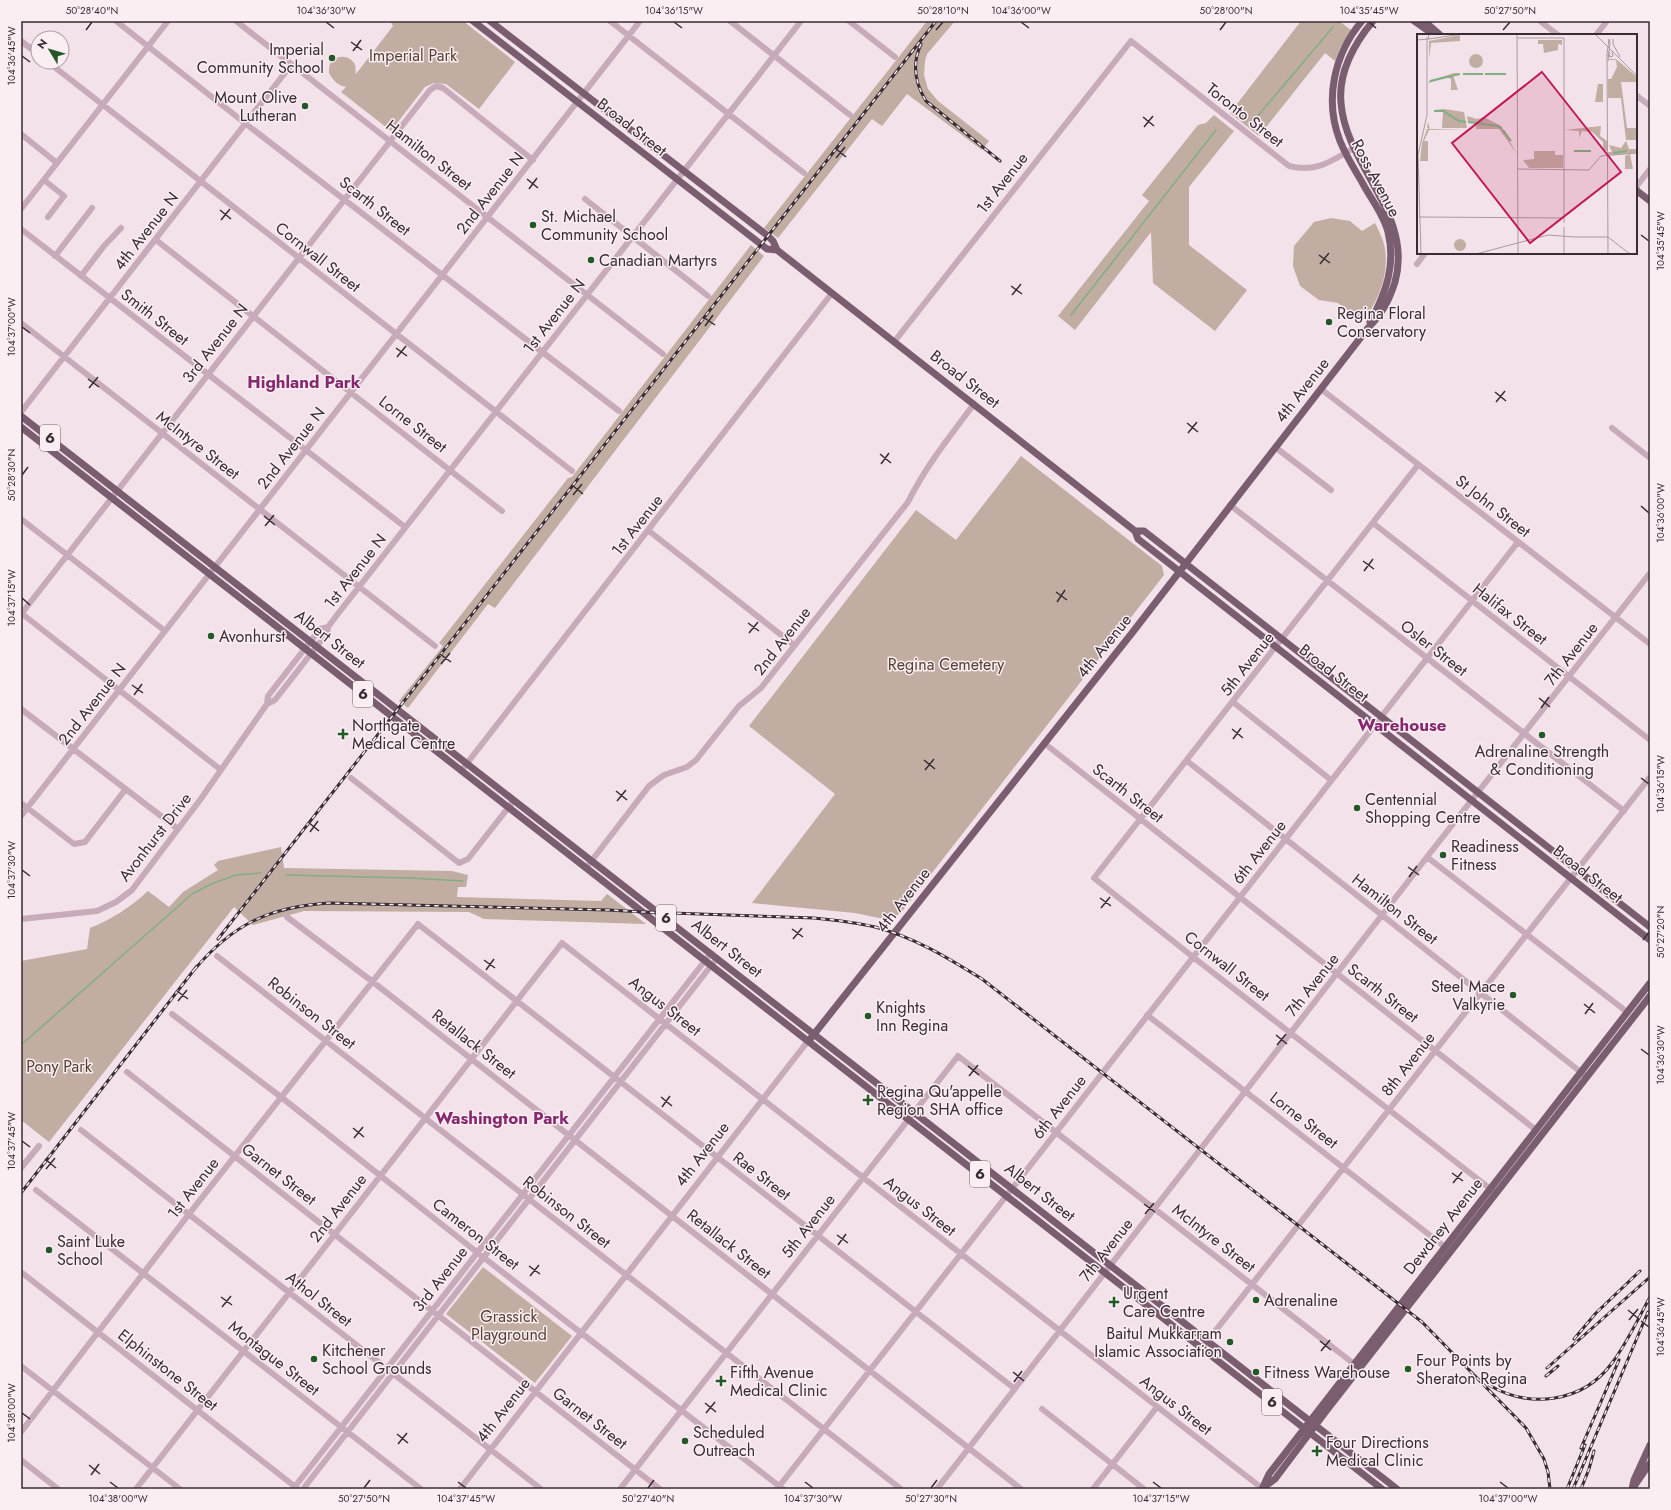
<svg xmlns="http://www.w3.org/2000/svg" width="1671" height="1510" viewBox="0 0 1671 1510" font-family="Jost,sans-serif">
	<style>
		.green { fill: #c1ada2 }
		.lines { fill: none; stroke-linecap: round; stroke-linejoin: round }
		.stream { stroke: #82ae84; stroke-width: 1.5 }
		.minor { stroke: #c8abba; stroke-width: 6 }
		.major { stroke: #7a5e70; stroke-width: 7 }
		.rail-casing { stroke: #392c35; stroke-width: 3 }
		.rail { stroke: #faeef3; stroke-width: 1.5; stroke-dasharray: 4.5; stroke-linecap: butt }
		.ticks { fill: none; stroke: #392c35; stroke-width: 1.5 }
		.poi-dot { fill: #235927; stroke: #faeef3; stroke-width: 1.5 }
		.labels { text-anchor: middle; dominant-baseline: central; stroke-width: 3; stroke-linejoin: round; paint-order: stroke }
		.shield { fill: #faeef3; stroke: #73666e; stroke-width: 1 }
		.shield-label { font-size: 15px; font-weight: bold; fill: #392c35 }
		.poi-label { font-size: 16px; fill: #392c35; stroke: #faeef3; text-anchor: start }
		.park-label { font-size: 16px; fill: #573f30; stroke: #faeef3 }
		.street-label { font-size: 16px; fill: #392c35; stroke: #faeef3 }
		.neighbourhood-label { font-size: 17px; font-weight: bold; fill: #85286d; stroke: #faeef3 }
		.inset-river { fill: none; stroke: #82ae84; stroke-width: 2 }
		.inset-road { fill: none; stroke: #a999a1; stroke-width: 1 }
		.view { fill: #c2185b; fill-opacity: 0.15; stroke: #c2185b; stroke-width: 2 }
		.inset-edge { fill: none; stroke: #392c35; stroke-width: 2 }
		.neatline { fill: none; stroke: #392c35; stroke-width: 1.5 }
		.ticks-label { font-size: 10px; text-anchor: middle; fill: #392c35 }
	</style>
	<rect width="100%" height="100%" fill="#f3e2e9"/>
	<path class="green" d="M390 21H463L515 62 479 109 446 84 434 83 425 87 391 131 341 92 346 87C338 86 332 79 329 73 329 69 329 64 332 61 339 54 351 56 355 65 356 67 355 71 356 74L393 26Z
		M927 21H955L927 54 925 61 924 75 928 89 938 101 989 141 982 150 907 94 882 126 872 119 778 238 764 228Z
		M1301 21H1339L1351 30 1340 48 1335 61 1325 53 1259 136 1230 113Z
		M1214 115 1234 131 1189 187V245L1247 290 1215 331 1153 283 1151 232 1075 330 1058 316 1149 201 1142 195 1198 125 1206 123Z
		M1331 218 1350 221 1362 231 1375 223C1379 231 1384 241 1385 249 1389 276 1378 302 1362 322L1338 303 1319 300 1300 286 1293 266 1294 246 1314 222Z
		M751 245 764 256 495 608 488 604 408 708 399 701 443 646 439 643 568 478 572 477Z
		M1021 456 1162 566 1164 575 900 914 884 919 855 913 752 903 835 794 749 726 916 510 956 540Z
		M281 847 284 868 452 871 468 875 466 887H458L457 897 601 901 607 894 646 924 484 919 469 912 304 911 253 925 234 907 49 1142 21 1120V961L87 949 90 928C112 919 131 907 148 891L169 907 183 892 218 870 214 865 218 861Z
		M483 1267 572 1336 535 1383 446 1314Z"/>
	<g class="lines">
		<path class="stream" d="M1251 124 1333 27
			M1071 315 1216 130
			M286 875 410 878 463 881
			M21 1045 192 894 211 884 236 875 261 873"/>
		<path class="minor" d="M116 21 246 124 619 411
			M236 21 663 354
			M610 21 804 173
			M730 21 850 115
			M849 21 895 57
			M1540 21 1558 35
			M1596 35 1607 21
			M21 41 38 54
			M48 62 572 471
			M1636 95 1650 106
			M21 134 57 163
			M44 180 64 196 48 217
			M1636 187 1650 169
			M585 199 708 296
			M21 209 168 21
			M21 229 405 527
			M156 240 502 511
			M55 256 92 208
			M1417 264 1425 253
			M81 276 104 246 121 228
			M21 323 435 646
			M894 342 1131 41 1289 166C1317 173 1331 161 1354 148
			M1321 389 1650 644
			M21 412 291 65
			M1612 428 1650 458
			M1275 447 1331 490
			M1418 465 1094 878 1193 957 1493 1191
			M1230 505 1624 811
			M21 519 165 631
			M1373 523 1650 740
			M649 531 794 645
			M21 613 221 770
			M22 613 430 90 436 86 443 88 533 160
			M1233 702 1331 780
			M267 704 275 700 327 633 328 627 337 615 801 21
			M21 709 178 829
			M1044 743 1536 1130
			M1187 761 1587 1077
			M461 771 832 293
			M351 778 459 863 468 859 511 804
			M21 803 74 844 85 842 125 790
			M21 816 640 21
			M1427 857 1627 1012
			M586 868 649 786 664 775 687 767 696 760 739 706 761 688 908 502C926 466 950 436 974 404
			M287 917 373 982 1021 1489
			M21 919 97 911 116 902 132 890 200 800 267 704 268 696 320 629 328 627
			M217 956 901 1489
			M172 1014 281 1097 483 1257 783 1489
			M1147 1015 1445 1247
			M127 1072 660 1489
			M81 1130 541 1489
			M21 1168 39 1146
			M36 1190 421 1489
			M21 1272 298 1489
			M1202 1348 1650 777
			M21 1366 180 1489
			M1042 1409 1144 1489
			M21 1432 189 1214 418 924 1015 1389
			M21 1460 58 1489
			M136 1489 562 943 1263 1489
			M293 1489 711 953
			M303 1489 717 958
			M460 1489 808 1041
			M620 1489 958 1056 1358 1367
			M777 1489 1518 542
			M937 1489 1427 857 1650 573
			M1093 1489 1157 1407"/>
		<path class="major" d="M473 21 767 249 777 250
			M490 21 768 236 773 241 777 250 1135 531 1138 539 1650 940
			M1362 21C1334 54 1324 100 1340 141 1346 156 1355 170 1363 184 1371 199 1384 215 1388 232 1396 265 1386 293 1370 322
			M1414 21 1434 35
			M1424 21 1440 35
			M1636 190 1650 201
			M21 416 1397 1489
			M21 427 1382 1489
			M1135 531H1144L1650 927
			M811 1038 1132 633 1368 328C1382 314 1389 301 1395 282 1414 214 1346 167 1341 103 1338 72 1354 44 1373 21
			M1635 1485 1650 1463
			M1264 1487 1275 1479 1327 1410 1650 996
			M1262 1489 1269 1474 1650 983
			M1632 1489 1634 1480 1650 1445"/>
		<defs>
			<path id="rail" d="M921 44C912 63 915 83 926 101L1000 161
				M218 939 936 21
				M194 970C233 924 269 907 329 903L608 910 643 912 814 918C834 920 855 922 875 927 914 937 948 958 982 979L1422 1322 1526 1428 1544 1459 1548 1472 1550 1489
				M21 1193 197 966
				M1574 1339 1596 1313 1640 1271
				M1547 1368 1650 1277
				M1546 1376 1558 1366
				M1489 1385C1529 1409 1583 1403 1612 1363 1627 1343 1638 1319 1650 1297
				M1581 1448 1619 1360
				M1567 1489 1585 1445
				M1573 1489 1648 1312
				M1581 1489 1589 1469 1594 1451"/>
		</defs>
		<use href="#rail" class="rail-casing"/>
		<use href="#rail" class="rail"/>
	</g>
	<path class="ticks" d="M326 22 334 28M674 22 682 28M1021 22 1029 28M1369 22 1376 28M86 30 92 22M936 30 943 22M1220 30 1226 22M1503 30 1510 22M351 42 362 50M353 51 361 40M22 56 30 62M1143 117 1154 126M1144 127 1153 116M835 148 846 157M836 158 845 147M527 179 538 188M529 189 537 178M220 210 231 219M221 220 230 209M1641 235 1649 241M1319 255 1330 263M1320 264 1329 253M1011 286 1022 294M1012 295 1021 284M703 317 715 325M705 326 713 315M22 327 30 333M396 348 407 356M397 357 406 346M88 379 99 387M89 388 98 377M1495 392 1506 401M1496 402 1505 391M1187 423 1198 432M1188 433 1197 422M880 454 891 463M881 464 889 453M22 475 28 467M572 485 583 494M573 495 582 484M1641 506 1649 513M264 516 275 525M265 526 274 515M1363 561 1374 569M1364 571 1373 559M1056 592 1067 600M22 598 30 605M1057 602 1065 590M748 623 759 631M749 633 758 622M440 654 451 662M441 664 450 653M132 685 143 693M134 695 142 684M1539 698 1550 707M1541 708 1549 697M1232 729 1243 738M1233 739 1241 728M924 760 935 769M925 770 934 759M1641 778 1649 784M616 791 627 800M617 801 626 790M308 822 319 831M310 832 318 821M1408 867 1419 875M22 870 30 876M1409 877 1417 866M1100 898 1111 906M1101 908 1110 897M792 929 803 937M793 939 802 928M1643 940 1649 932M484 960 495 968M486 970 494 959M177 991 188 999M178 1001 187 990M1584 1004 1595 1013M1585 1014 1593 1003M1276 1035 1287 1044M1277 1045 1286 1034M1641 1049 1649 1055M968 1066 979 1075M969 1076 978 1065M661 1097 672 1106M662 1107 670 1096M353 1128 364 1137M354 1138 363 1127M22 1141 30 1147M45 1159 56 1168M46 1169 55 1158M1452 1173 1463 1181M1453 1183 1462 1172M1144 1204 1155 1212M1145 1214 1154 1203M837 1235 848 1243M838 1245 846 1234M529 1266 540 1274M530 1276 539 1265M221 1297 232 1305M222 1307 231 1296M1628 1310 1639 1319M1629 1320 1638 1309M1641 1321 1649 1327M1320 1341 1331 1350M1321 1351 1330 1340M1013 1372 1024 1381M1014 1382 1022 1371M705 1403 716 1412M22 1413 30 1419M706 1413 715 1402M397 1434 408 1443M398 1444 407 1433M89 1465 100 1474M91 1475 99 1464M110 1482 118 1488M458 1482 466 1488M805 1482 813 1488M1153 1482 1161 1488M1500 1482 1508 1488M364 1488 370 1480M648 1488 654 1480M931 1488 937 1480"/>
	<g class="poi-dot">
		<circle cx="332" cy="58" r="4"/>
		<circle cx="305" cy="106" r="4"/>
		<circle cx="533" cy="225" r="4"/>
		<circle cx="591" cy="260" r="4"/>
		<circle cx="1329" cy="322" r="4"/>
		<circle cx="211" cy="636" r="4"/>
		<path d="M341 728h4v4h4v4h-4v4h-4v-4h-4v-4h4z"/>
		<circle cx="1542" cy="735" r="4"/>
		<circle cx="1357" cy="808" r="4"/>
		<circle cx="1443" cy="855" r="4"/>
		<circle cx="1513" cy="995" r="4"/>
		<circle cx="868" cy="1016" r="4"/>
		<path d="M866 1094h4v4h4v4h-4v4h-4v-4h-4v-4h4z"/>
		<circle cx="49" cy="1250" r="4"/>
		<circle cx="1256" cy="1300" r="4"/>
		<path d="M1112 1296h4v4h4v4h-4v4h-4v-4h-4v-4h4z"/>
		<circle cx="1230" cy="1342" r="4"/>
		<circle cx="314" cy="1359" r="4"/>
		<circle cx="1408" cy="1369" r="4"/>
		<circle cx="1256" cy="1372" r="4"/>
		<path d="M719 1375h4v4h4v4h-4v4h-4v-4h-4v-4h4z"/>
		<circle cx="685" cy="1441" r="4"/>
		<path d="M1315 1445h4v4h4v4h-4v4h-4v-4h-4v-4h4z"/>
	</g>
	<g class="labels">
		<g class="shield">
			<rect x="40" y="425" width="20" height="26" rx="3"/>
			<rect x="353" y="681" width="20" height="26" rx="3"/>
			<rect x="656" y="905" width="20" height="26" rx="3"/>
			<rect x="970" y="1161" width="20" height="26" rx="3"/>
			<rect x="1262" y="1389" width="20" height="26" rx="3"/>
		</g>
		<g class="shield-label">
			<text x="50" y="438">6</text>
			<text x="363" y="694">6</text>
			<text x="666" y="918">6</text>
			<text x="980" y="1174">6</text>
			<text x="1272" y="1402">6</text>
		</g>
		<g class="poi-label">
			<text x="324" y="49" text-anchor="end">Imperial<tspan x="324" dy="18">Community School</tspan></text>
			<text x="297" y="97" text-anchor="end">Mount Olive<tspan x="297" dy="18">Lutheran</tspan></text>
			<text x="541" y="216">St. Michael<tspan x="541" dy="18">Community School</tspan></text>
			<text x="599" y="260">Canadian Martyrs</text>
			<text x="1337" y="313">Regina Floral<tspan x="1337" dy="18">Conservatory</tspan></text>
			<text x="219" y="636">Avonhurst</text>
			<text x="352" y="725">Northgate<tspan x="352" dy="18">Medical Centre</tspan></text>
			<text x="1542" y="751" text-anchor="middle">Adrenaline Strength<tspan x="1542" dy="18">&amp; Conditioning</tspan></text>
			<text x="1365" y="799">Centennial<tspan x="1365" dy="18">Shopping Centre</tspan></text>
			<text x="1451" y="846">Readiness<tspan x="1451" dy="18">Fitness</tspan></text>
			<text x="1505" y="986" text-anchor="end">Steel Mace<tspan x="1505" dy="18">Valkyrie</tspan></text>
			<text x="876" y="1007">Knights<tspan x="876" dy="18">Inn Regina</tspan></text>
			<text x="877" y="1091">Regina Qu'appelle<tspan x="877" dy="18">Region SHA office</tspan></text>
			<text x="57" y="1241">Saint Luke<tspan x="57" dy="18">School</tspan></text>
			<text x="1123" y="1293">Urgent<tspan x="1123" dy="18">Care Centre</tspan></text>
			<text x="1264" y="1300">Adrenaline</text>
			<text x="1222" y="1333" text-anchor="end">Baitul Mukkarram<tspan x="1222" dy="18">Islamic Association</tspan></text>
			<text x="322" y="1350">Kitchener<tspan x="322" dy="18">School Grounds</tspan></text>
			<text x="1416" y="1360">Four Points by<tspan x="1416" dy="18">Sheraton Regina</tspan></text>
			<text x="730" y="1372">Fifth Avenue<tspan x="730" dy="18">Medical Clinic</tspan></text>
			<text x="1264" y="1372">Fitness Warehouse</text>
			<text x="693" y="1432">Scheduled<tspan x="693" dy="18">Outreach</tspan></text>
			<text x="1326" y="1442">Four Directions<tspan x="1326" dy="18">Medical Clinic</tspan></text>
		</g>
		<g class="park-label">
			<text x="413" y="55">Imperial Park</text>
			<text x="946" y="664">Regina Cemetery</text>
			<text x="59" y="1066">Pony Park</text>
			<text x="509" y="1316">Grassick<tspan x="509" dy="18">Playground</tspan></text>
		</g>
		<g class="street-label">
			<text transform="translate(1245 115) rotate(38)">Toronto Street</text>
			<text transform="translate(632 127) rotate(38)">Broad Street</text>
			<text transform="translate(429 155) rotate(38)">Hamilton Street</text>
			<text transform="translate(1376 178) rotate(62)">Ross Avenue</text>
			<text transform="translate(1002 183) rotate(-52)">1st Avenue</text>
			<text transform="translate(490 193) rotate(-52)">2nd Avenue N</text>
			<text transform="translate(375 206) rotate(38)">Scarth Street</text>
			<text transform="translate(146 231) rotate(-52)">4th Avenue N</text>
			<text transform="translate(318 257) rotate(38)">Cornwall Street</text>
			<text transform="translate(554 316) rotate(-52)">1st Avenue N</text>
			<text transform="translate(155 317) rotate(38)">Smith Street</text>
			<text transform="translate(215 343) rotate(-52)">3rd Avenue N</text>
			<text transform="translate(965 379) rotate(38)">Broad Street</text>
			<text transform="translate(1302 390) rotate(-52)">4th Avenue</text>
			<text transform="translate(413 424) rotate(38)">Lorne Street</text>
			<text transform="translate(198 445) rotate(38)">McIntyre Street</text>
			<text transform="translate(291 448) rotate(-52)">2nd Avenue N</text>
			<text transform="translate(1493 506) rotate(38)">St John Street</text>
			<text transform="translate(637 525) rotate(-52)">1st Avenue</text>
			<text transform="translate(355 571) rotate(-52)">1st Avenue N</text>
			<text transform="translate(1510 614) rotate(38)">Halifax Street</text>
			<text transform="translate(330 639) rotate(38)">Albert Street</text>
			<text transform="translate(782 641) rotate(-52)">2nd Avenue</text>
			<text transform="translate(1104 646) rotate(-51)">4th Avenue</text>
			<text transform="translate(1434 648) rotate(38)">Osler Street</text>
			<text transform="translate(1571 654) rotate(-52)">7th Avenue</text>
			<text transform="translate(1247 664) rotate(-52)">5th Avenue</text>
			<text transform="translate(1334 673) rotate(38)">Broad Street</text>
			<text transform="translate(92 704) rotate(-52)">2nd Avenue N</text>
			<text transform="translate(1128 793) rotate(38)">Scarth Street</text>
			<text transform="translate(155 837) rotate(-52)">Avonhurst Drive</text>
			<text transform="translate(1259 852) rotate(-52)">6th Avenue</text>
			<text transform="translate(1588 874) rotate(38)">Broad Street</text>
			<text transform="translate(903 900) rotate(-52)">4th Avenue</text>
			<text transform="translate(1395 909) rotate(38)">Hamilton Street</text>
			<text transform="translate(727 948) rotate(38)">Albert Street</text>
			<text transform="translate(1227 966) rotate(38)">Cornwall Street</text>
			<text transform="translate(1312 985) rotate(-52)">7th Avenue</text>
			<text transform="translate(1383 993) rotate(38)">Scarth Street</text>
			<text transform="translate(665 1006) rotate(38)">Angus Street</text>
			<text transform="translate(312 1013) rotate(38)">Robinson Street</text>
			<text transform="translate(474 1044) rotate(38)">Retallack Street</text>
			<text transform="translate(1408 1064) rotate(-52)">8th Avenue</text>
			<text transform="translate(1059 1107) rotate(-52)">6th Avenue</text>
			<text transform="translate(1304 1120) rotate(38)">Lorne Street</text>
			<text transform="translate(702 1154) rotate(-52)">4th Avenue</text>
			<text transform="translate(279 1174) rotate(38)">Garnet Street</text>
			<text transform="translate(762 1176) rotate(38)">Rae Street</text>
			<text transform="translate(193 1188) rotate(-52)">1st Avenue</text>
			<text transform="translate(1040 1192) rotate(38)">Albert Street</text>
			<text transform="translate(920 1206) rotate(38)">Angus Street</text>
			<text transform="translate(338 1208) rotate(-52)">2nd Avenue</text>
			<text transform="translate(567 1212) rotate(38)">Robinson Street</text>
			<text transform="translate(808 1226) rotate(-52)">5th Avenue</text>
			<text transform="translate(1443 1226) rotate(-52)">Dewdney Avenue</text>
			<text transform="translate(476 1234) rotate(38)">Cameron Street</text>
			<text transform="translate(1214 1238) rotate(38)">McIntyre Street</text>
			<text transform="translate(729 1244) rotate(38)">Retallack Street</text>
			<text transform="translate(1106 1250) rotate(-52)">7th Avenue</text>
			<text transform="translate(440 1279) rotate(-52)">3rd Avenue</text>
			<text transform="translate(319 1299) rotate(38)">Athol Street</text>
			<text transform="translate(274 1358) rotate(38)">Montague Street</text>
			<text transform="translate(168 1370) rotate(38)">Elphinstone Street</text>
			<text transform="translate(1176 1405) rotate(38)">Angus Street</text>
			<text transform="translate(503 1410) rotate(-52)">4th Avenue</text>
			<text transform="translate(590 1418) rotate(38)">Garnet Street</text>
		</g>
		<g class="neighbourhood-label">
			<text x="304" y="382">Highland Park</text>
			<text x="1402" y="725">Warehouse</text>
			<text x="502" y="1118">Washington Park</text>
		</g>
	</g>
	<g transform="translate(1417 34)">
		<rect width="220" height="220" fill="#f3e2e9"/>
		<path d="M43 1V7L14 9 12 25V7ZM121 6H145V11L141 10V16L127 19 126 10H121ZM52 27a7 7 0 1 1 14 0a7 7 0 1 1-14 0ZM193 25H199L220 43V48H204L210 94H219L220 106H209L204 64H191V45H194L200 33 199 26H191ZM37 39H43L36 41 41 56H34V45L30 43 12 49V47ZM181 50H186V68H178ZM27 75 47 78 50 94H25L26 78 17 76ZM50 82 60 85 67 83 84 92 100 120 82 95H59V89H51ZM11 88 13 95 50 96H12L7 107H11V127H3L5 109 10 95H13L10 94ZM184 92 183 102 190 107V117H186V108L175 98 165 97 162 104V97L147 96ZM209 107 212 115H220V119L191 121V118H195L192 111 204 114ZM117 117H138V121H146V134H112L106 126 117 125ZM213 120 216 135H208V122ZM37 211a6 6 0 1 1 12 0a6 6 0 1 1-12 0Z" fill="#c1ada2"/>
		<path class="inset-river" d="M46 40H66M68 40H89M13 47 43 40M17 77H26L42 87 49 88M51 88 81 92 85 95M86 96 94 107M157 117H174M196 119 210 117"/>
		<path class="inset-road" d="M11 0 12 5 45 0M100 0 101 220M178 0 220 42M100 4H147M147 4V189M196 5V10L203 23M0 6 12 5M191 17 193 23 196 22 195 18M191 27 193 9 192 5 190 20 191 220M101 135 172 136 184 122 220 119M2 183 146 184M147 193V220M158 203H191M191 203 213 220M4 220 1 121 10 81V3M59 220 131 201 158 203"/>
		<path class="view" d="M125 38 204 138 113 209 35 109Z"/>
		<rect width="220" height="220" class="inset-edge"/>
	</g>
	<rect width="1671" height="1510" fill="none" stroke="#faeef3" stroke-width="44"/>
	<g transform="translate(50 50) rotate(308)"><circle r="19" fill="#faeef3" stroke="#ada0a7"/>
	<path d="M0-3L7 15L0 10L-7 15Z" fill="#235927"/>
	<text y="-6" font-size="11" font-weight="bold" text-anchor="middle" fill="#392c35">N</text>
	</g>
	<rect x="22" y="22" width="1627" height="1466" class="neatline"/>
	<g class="ticks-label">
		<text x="92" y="14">50°28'40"N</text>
		<text x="326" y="14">104°36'30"W</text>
		<text x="674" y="14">104°36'15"W</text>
		<text x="943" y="14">50°28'10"N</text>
		<text x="1021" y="14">104°36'00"W</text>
		<text x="1226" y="14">50°28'00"N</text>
		<text x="1369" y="14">104°35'45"W</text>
		<text x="1510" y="14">50°27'50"N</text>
		<text transform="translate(11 56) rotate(-90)" y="4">104°36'45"W</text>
		<text transform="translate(1660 241) rotate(-90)" y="4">104°35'45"W</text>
		<text transform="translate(11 327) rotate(-90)" y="4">104°37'00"W</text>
		<text transform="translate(11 475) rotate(-90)" y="4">50°28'30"N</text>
		<text transform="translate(1660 513) rotate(-90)" y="4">104°36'00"W</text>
		<text transform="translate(11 598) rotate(-90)" y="4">104°37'15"W</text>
		<text transform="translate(1660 784) rotate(-90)" y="4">104°36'15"W</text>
		<text transform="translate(11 870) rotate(-90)" y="4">104°37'30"W</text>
		<text transform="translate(1660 932) rotate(-90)" y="4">50°27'20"N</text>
		<text transform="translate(1660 1055) rotate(-90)" y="4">104°36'30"W</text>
		<text transform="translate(11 1141) rotate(-90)" y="4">104°37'45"W</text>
		<text transform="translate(1660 1327) rotate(-90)" y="4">104°36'45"W</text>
		<text transform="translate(11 1413) rotate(-90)" y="4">104°38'00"W</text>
		<text x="118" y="1502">104°38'00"W</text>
		<text x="364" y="1502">50°27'50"N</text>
		<text x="466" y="1502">104°37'45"W</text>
		<text x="648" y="1502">50°27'40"N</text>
		<text x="813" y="1502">104°37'30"W</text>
		<text x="931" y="1502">50°27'30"N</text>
		<text x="1161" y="1502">104°37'15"W</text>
		<text x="1508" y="1502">104°37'00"W</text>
	</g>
</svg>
